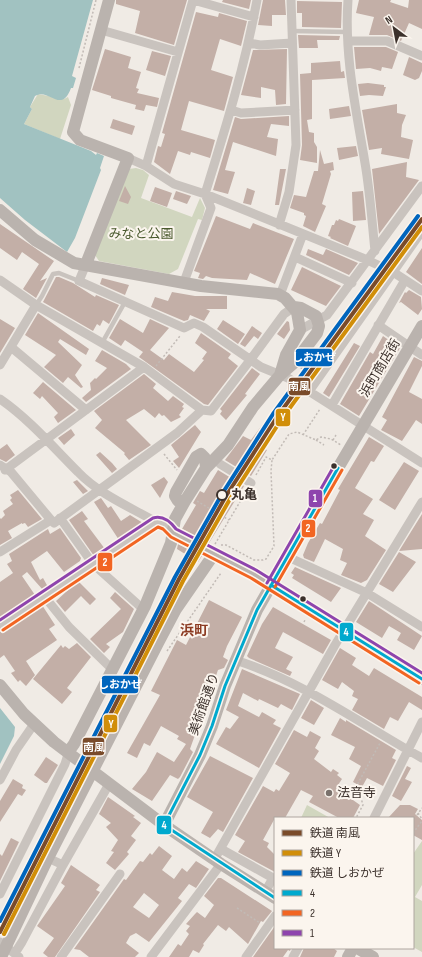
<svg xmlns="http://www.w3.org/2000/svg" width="422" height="957" viewBox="0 0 422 957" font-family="'Sofia Sans Condensed','Noto Sans JP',sans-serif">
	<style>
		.green { fill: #d1d6bf }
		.water { fill: #a1c2c1 }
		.building { fill: #c3afa7; fill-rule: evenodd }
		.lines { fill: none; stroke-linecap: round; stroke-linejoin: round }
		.path { stroke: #c2bbb6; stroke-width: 1.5; stroke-dasharray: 2 2; stroke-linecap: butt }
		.lane { stroke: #c9c3be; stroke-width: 4.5 }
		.street { stroke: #c9c3be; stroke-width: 9 }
		.secondary { stroke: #bab3ae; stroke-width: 12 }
		.bus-1-casing { stroke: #fbf5ee; stroke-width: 6 }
		.bus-2-casing { stroke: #fbf5ee; stroke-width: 6 }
		.bus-3-casing { stroke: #fbf5ee; stroke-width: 6 }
		.bus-1 { stroke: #00a9ce; stroke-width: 3 }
		.bus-2 { stroke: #f26522; stroke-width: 3 }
		.bus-3 { stroke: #8e44ad; stroke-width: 3 }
		.rail-1-casing { stroke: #fbf5ee; stroke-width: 7 }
		.rail-2-casing { stroke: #fbf5ee; stroke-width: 7 }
		.rail-3-casing { stroke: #fbf5ee; stroke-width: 7 }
		.rail-1 { stroke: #7a4b2a; stroke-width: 4 }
		.rail-2 { stroke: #d18e09; stroke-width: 4 }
		.rail-3 { stroke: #0065bd; stroke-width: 4 }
		.bus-dot { fill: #3b302b; stroke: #fbf5ee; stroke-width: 1.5 }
		.stop-dot { fill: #fbf5ee; stroke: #3b302b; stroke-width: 2 }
		.poi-dot { fill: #7a716c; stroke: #fbf5ee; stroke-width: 1.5 }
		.labels { text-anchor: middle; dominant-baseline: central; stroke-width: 4; stroke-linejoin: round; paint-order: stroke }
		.park-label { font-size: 13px; fill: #4a5a2e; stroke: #fbf5ee }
		.street-label { font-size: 13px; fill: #3b302b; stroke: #fbf5ee }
		.stop-label { font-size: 13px; font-weight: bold; fill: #3b302b; stroke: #fbf5ee; text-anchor: start }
		.poi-label { font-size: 13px; fill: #3b302b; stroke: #fbf5ee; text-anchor: start }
		.neighbourhood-label { font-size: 14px; font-weight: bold; fill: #8c3b22; stroke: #fbf5ee }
		.line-badge { stroke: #fbf5ee; stroke-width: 1.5 }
		.badge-label { font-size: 11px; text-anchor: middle; font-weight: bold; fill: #fff }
	</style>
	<rect width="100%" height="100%" fill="#f0ebe5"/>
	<path class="green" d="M38 94 64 99 68 97 71 105 60 139 24 124 32 109 30 107Z
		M136 168 143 170 149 175 141 198 192 217 200 198 205 208 202 220 198 219 178 269 169 274 99 261 95 255 129 169Z
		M307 805 330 818H301Z
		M422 841V885L415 897 422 901V952L413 947V854Z"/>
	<path class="water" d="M0 0H93L72 76 76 78 73 88H71C61 115 49 87 35 96L30 107 32 109 24 124 91 151 96 155 97 153 104 156 100 168 101 170 75 238 67 252 25 220 0 198Z
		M0 708 15 727 14 736 0 764Z"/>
	<path class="building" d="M116 0H187L174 45 135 33 140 11 116 4Z
		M223 0H251L249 9 222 2Z
		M263 0H285L286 15H272V26L258 25Z
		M359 0H391L390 2 408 8 409 0H422V29L409 23 401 41 387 35H369L374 17 356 13Z
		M297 1 342 2 341 28 302 27V13H297Z
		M196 12 218 17 219 13 247 21 241 46 220 39 211 70 233 77 224 111 189 101 181 130 215 140 210 158 191 152 190 155 178 151 170 174 154 162 158 146 161 147 165 134 162 133Z
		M298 35 340 36 339 40H317L318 48H299Z
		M354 47H386L398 52 392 69 382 67 381 71 370 68 356 69Z
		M105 49 131 57 128 68 141 72 136 88 139 89 137 93 159 98 157 107 146 105 144 111 135 109 136 105 111 98V96L92 90Z
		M287 49 286 104 276 105 275 90 261 87V98L241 95 253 50Z
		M152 51 171 56 165 76 146 70Z
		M409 57 422 63V71L419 78 415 80 403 75Z
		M340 61 341 72 344 71 345 78 312 80V119L307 120 309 132 314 133V142L317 147V163L300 160 302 145 300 74 311 73V63Z
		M368 83 384 85V87H386L383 96 369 95 360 96 358 84Z
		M397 104V113L406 115 402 125 401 137 413 140 409 159 381 154 382 148 369 150 362 110Z
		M349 106 351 116 330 119 329 109Z
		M289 116V126L271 124 267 137 278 139 276 156 233 142 225 170 235 172 228 194 213 190 235 117 241 119Z
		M113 119 135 126 132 135 110 128Z
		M356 146 358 156 339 160 337 148Z
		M320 150 324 164 333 162 334 170 330 171 331 174 322 204 326 206 315 232 303 226 306 216 304 215V213L290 208 294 195 306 197 314 171H318Z
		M407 162 406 177 419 180 379 234 372 169Z
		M280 169H286L279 205H275Z
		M125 186 131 197 128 204 119 201Z
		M155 187 172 193 167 207 150 201Z
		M247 188 255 191 251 205 243 203Z
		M176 191 191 196 187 204 173 199Z
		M363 191 366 220 353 221 352 192Z
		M216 216 250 229 253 223 294 239 275 284 250 273 247 280 212 278 206 276 203 279 198 278 200 273 194 271Z
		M339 219 356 226 348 246 330 238 331 237 328 236 332 225H334L336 220 338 221Z
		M0 224 54 261 40 281 47 278 36 298 23 289 39 264 22 252 17 260 0 248Z
		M422 248V284L406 272Z
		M308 249 323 255 326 249 358 263 349 275 306 255Z
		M302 267 341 286 326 306 291 290Z
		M56 277H59L73 283 95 297 96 295 119 305 109 324 103 320 100 326 97 324 93 331 43 302Z
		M102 278 129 285 125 295 100 284Z
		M409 290 421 297 422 309 418 315 401 302 399 303 405 292 406 293Z
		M172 292 195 296H227V309H206L210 311 204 321 190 315 188 320 184 321 151 307 155 297 168 301Z
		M38 313 89 349 86 355 60 339 58 342 82 365 75 375 83 387 81 388 68 377 63 383 44 367 56 355 25 335Z
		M0 319 15 328 0 353Z
		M120 319 143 333 150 319 169 328 150 350 164 360 169 354 194 372 204 360 202 359 207 352 195 343 201 333 231 354 228 358 238 366 208 405 204 404 139 357 143 352 125 340 121 346 109 338Z
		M223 320 245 334 238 344 217 329Z
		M287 321 289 322 290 330 284 339 277 334Z
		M252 326 262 333 258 339 254 336 245 347 240 344Z
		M383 336 400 348 359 416 340 404 370 352 373 354Z
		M354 343 360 346 329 397 323 393Z
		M102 350 126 364 131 369 86 402 82 398 91 390 90 383 95 378 96 379 107 368 95 361Z
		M309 356 317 362 309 374 300 368Z
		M414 357 422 361V366L409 392 422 399V424L416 420 402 441 381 430 387 420 382 417Z
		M252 368 260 374 245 394 247 395 226 420 220 414 222 411 220 409Z
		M144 374 156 384 153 388 168 401 173 396 184 404 182 407 184 408 179 415 181 417 171 422 164 415 162 416 159 413 155 418 144 409 126 420 151 445 129 460 124 454 125 453 95 428 102 420 94 411Z
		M43 382 76 410 58 423 54 417 58 413 42 396 40 399 33 393Z
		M287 391 293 395 257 444 267 450 251 476 225 460 243 436 251 440Z
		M195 425 201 432 179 468 173 461 179 457 171 445Z
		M71 429 75 435 64 445 58 438Z
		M369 437 384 446 374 462 371 461 355 488 373 499 363 514 374 520 365 536 386 550 367 580 361 583 341 575 347 563 340 560 343 549 325 539 314 562 304 558 303 555 308 543 320 523 322 524 340 490 338 489Z
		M7 444 15 455 6 462 0 459V449Z
		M100 452 112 463 117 469 112 473 96 455Z
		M404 462 419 471 395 510 379 500Z
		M218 470 244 486 209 543 182 529 196 505 193 503 200 491 204 493Z
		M164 477 168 482 160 498 151 485Z
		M77 480 88 491 83 494 73 482Z
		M18 490 42 519 28 527 25 523 22 524V523L8 531 12 538 0 545V518L1 519 5 515 3 511 13 504 10 500 12 498 10 495Z
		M101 498 108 508 111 506 121 521 130 515 143 523 119 540 94 502Z
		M82 511 88 519 84 521 105 549 94 556 69 520Z
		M422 514V549L399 551Z
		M60 528 81 558 80 561 64 572 47 551 31 562 40 580 43 578 48 587 43 590 27 572 22 576 35 595 0 619V582L13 573 7 564 12 561 9 554 48 529 50 534Z
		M178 544 202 556 198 562 177 549Z
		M399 552 416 562 393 592 379 584Z
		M295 567 341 588 331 602 292 578 294 575 291 573Z
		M78 581 96 599 90 605 81 596 65 612 56 601Z
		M115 592 134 609 123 632 106 644 110 647 104 653 90 639 121 609 110 598Z
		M209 600 242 617 227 646 223 657 228 660 224 668 218 670 190 749 193 752 180 777 178 779 170 775 152 801 132 789 146 772 157 752 174 762 186 744 177 739 179 736 161 726 150 746 144 743 137 758 127 753 160 695 151 691 177 640 186 645Z
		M369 601 422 636 414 650 397 640 401 633 389 626 382 638 356 622Z
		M42 605 55 625 49 629 57 640 26 661 35 675 26 686 20 680 18 682 11 673 15 671 4 655 0 658V632Z
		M273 607 331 640 323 654 283 632 275 648 293 657 286 669 292 672 290 676 249 658 247 656 262 624Z
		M77 643 91 657 67 688 72 692 62 704 33 679 61 645 63 648 65 646 69 649Z
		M340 648 356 658 352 665 369 676 374 668 422 697V710L409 702 398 721 390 717 384 729 352 710 358 699 352 696 354 691 342 682 338 689 322 680Z
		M242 669 300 694 292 710 281 704 278 708 259 699 258 701 243 693 238 706 259 717 262 712 276 720 273 724 281 728 259 768 216 744 226 727 230 729 239 717 226 710Z
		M311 700 324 708 314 725 301 718Z
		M340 718 346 722V720L396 750 392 758 396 760 383 786 367 778 362 787 353 782 361 766 349 759 355 747 331 735Z
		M294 730 307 737 310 731 321 737 315 748 319 751 314 759 331 772 333 769 339 773 337 775 342 779 336 788 360 805 353 818H339L309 802 313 796 301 790 285 818H275L263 840 269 843 267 847 275 855V872L238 852 245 841 235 835 263 786 274 792 276 789 279 791 290 773 275 764Z
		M210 756 253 778 223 832 218 829 210 838 201 833 213 812 187 797Z
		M46 757 58 765 47 783H45L34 775Z
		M407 766 411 768 405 779 412 782 401 801 392 796Z
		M13 779 23 785 22 788 26 790 22 796 18 794 0 822V801Z
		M108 797 135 816 133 817 141 823 131 836 136 840 127 852 129 854 115 870 106 863 114 852 111 851 118 840 106 827 111 823 99 814Z
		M400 805H410L418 809 415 814 422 820V840L413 835V818H388Z
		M11 838 19 842 0 881V854L2 856Z
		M159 846 172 856 162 870 174 879 182 868 187 872 196 861 209 869 196 888 189 884 178 898 182 901 149 942 136 933 130 936 126 943 139 953 135 957H89L80 950 74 949 124 879 126 880 140 861 143 862 150 853 152 855ZM144 893 159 905 149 918 133 907Z
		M71 865 100 885 96 890 100 892 55 957H48L43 953 54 938 37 926 65 886 61 883Z
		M218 878H221L272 911 263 922 261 921 248 944 229 927 226 931 218 925 203 944 204 945 199 953 193 950 189 957H169L178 944 181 946 189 934 186 931 190 926 186 924 195 914 197 912 205 918 214 905 204 896Z
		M275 926V948H291L290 951 288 950 283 957H253Z
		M304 948H333L337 951 334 957H300Z"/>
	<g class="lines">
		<path class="path" d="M79 68 96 0
			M156 366 180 336
			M303 435 320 409
			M316 440 324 445
			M333 440 336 435
			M164 454 177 470
			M256 475 266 457 272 460 289 434 297 432 316 440 321 437 331 439 341 445
			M197 501 229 520
			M215 544 247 490
			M221 545H226L254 560H263L266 559 274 546 271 471 272 460
			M304 622 305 620
			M167 651 221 573
			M353 793 361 798 363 805 356 818
			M350 798 380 743
			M418 813 422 819
			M417 815 422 808
			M413 833 422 821
			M237 908 260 923"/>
		<path class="lane" d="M292 31 347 32
			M36 305 42 296 53 274 59 273 79 281
			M102 343 125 302"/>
		<path class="street" d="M193 0 254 17
			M348 0C344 55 356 109 365 163 370 192 372 222 375 251
			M101 30 178 52
			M348 41H387L422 56
			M249 43 260 45 292 43
			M231 110 241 113 295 110
			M128 158 146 166 174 184 205 194 365 259 393 272 422 291
			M146 166 193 0
			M279 225 289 192 296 145 291 0
			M295 257 352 283
			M86 264 79 281 184 328 194 323 203 327 261 367 288 378 422 463
			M0 280 36 305 144 367 202 410 211 411 251 359 284 314 294 307
			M184 282 211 208 205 194C225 130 245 66 257 0
			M280 295 303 234
			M378 325 422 355
			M300 330 327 315 422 186
			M11 347 86 410
			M0 365 36 305
			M310 390 422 231
			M0 399C29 419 53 447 78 472 99 494 130 507 156 522
			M332 405 405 280
			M220 464 251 483
			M0 465 11 472 51 520
			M5 470 144 367
			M60 518 93 564 143 609
			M0 552 51 520 54 523 177 433 202 410
			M288 557 367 593 422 627
			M44 596 69 627 112 669
			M0 626 156 522 165 523 173 533
			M235 660C302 681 361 724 422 758
			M0 780 16 750 34 724
			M374 818 422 722
			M221 849 273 878 265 892
			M214 860 335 645 422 502
			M63 865 109 784
			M0 894 65 764 69 751
			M0 942 19 957
			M15 953 22 942 63 865 48 858
			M61 957 120 874
			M151 957 221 864
			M246 957 275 916
			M293 957 298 948"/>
		<path class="secondary" d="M0 210 35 240 74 263 201 286 278 294 285 298 297 312 300 330 286 355 280 375
			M86 264 128 158 80 140 73 132 109 0
			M201 454 205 458 206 468 185 501H178L175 496 176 492 196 457Z
			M206 468 228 445 253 407 280 375 295 362 317 333 319 326 316 316 301 308 294 307
			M173 533 253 574 422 679
			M0 685 24 714 54 742 164 825 221 864 275 898
			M69 751 74 744 145 606 171 543 175 519 185 501
			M164 825 200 755 212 726 225 686 257 610 338 468 422 326
			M357 948 373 957
			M1 957 48 858 158 643 176 609 214 554
			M348 957 353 948"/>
		<defs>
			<path id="bus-1" d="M271 585 422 679
				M275 898 164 825 200 755 212 726 225 686 257 610 338 468"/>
			<path id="bus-2" d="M275 587 342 470
				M3 630 158 527 163 529 171 537 251 578 419 683"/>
			<path id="bus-3" d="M267 583 334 466
				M0 620 153 518C163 515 170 521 176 529L256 570 422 673"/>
		</defs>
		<use href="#bus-1" class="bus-1-casing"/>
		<use href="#bus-2" class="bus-2-casing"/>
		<use href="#bus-3" class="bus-3-casing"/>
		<use href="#bus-1" class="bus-1"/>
		<use href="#bus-2" class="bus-2"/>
		<use href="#bus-3" class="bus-3"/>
		<defs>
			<path id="rail-1" d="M0 932 179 579 226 496 277 417 422 219"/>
			<path id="rail-2" d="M4 934 183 581 230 499 281 420 422 227"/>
			<path id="rail-3" d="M0 921 175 577 222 494 273 414 418 216"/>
		</defs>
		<use href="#rail-1" class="rail-1-casing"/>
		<use href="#rail-2" class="rail-2-casing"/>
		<use href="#rail-3" class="rail-3-casing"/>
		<use href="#rail-1" class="rail-1"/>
		<use href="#rail-2" class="rail-2"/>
		<use href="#rail-3" class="rail-3"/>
	</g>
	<g class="bus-dot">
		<circle cx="334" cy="466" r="3.5"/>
		<circle cx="303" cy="599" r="3.5"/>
	</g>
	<circle class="stop-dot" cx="222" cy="495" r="5"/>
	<circle class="poi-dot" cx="329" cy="793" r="4"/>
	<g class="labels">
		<g class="park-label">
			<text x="141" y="234">みなと公園</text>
		</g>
		<g class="street-label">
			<text transform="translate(380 368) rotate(-59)">浜町商店街</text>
			<text transform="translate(204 704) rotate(-70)">美術館通り</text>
		</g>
		<g class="stop-label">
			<text x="231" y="495">丸亀</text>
		</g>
		<g class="poi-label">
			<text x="337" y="793">法音寺</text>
		</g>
		<g class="neighbourhood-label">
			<text x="194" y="630">浜町</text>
		</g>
	</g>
	<g class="line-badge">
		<rect x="295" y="348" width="38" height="19" rx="4" fill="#0065bd"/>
		<rect x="288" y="377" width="23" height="19" rx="4" fill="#7a4b2a"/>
		<rect x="275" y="408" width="16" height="19" rx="4" fill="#d18e09"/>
		<rect x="308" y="489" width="15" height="19" rx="4" fill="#8e44ad"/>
		<rect x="301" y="519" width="15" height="19" rx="4" fill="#f26522"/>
		<rect x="97" y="552" width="16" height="20" rx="4" fill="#f26522"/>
		<rect x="339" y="622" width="15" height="20" rx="4" fill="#00a9ce"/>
		<rect x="101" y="675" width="38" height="19" rx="4" fill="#0065bd"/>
		<rect x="103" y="714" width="15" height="19" rx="4" fill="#d18e09"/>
		<rect x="82" y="737" width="23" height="19" rx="4" fill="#7a4b2a"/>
		<rect x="156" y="815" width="16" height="20" rx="4" fill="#00a9ce"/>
	</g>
	<g class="badge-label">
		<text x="314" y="361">しおかぜ</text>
		<text x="299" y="390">南風</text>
		<text x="283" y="421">Y</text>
		<text x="315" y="502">1</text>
		<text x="308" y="532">2</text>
		<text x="105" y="566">2</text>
		<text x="346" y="636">4</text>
		<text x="120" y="688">しおかぜ</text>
		<text x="111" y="728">Y</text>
		<text x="94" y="751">南風</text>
		<text x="164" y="829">4</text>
	</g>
	<rect x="274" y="817" width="140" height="132" fill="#fbf5ee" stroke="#aea6a0"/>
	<rect x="282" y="830" width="20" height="6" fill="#7a4b2a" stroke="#aea6a0"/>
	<text x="310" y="837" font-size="12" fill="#3b302b">鉄道 南風</text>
	<rect x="282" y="850" width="20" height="6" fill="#d18e09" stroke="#aea6a0"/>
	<text x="310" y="857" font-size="12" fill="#3b302b">鉄道 Y</text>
	<rect x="282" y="870" width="20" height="6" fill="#0065bd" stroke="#aea6a0"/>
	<text x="310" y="877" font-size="12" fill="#3b302b">鉄道 しおかぜ</text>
	<rect x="282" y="890" width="20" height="6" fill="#00a9ce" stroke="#aea6a0"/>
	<text x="310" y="897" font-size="12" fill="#3b302b">4</text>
	<rect x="282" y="910" width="20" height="6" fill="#f26522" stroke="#aea6a0"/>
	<text x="310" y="917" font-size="12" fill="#3b302b">2</text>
	<rect x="282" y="930" width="20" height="6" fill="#8e44ad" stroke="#aea6a0"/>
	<text x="310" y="937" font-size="12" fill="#3b302b">1</text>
	<g transform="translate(394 28) rotate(328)" stroke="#fbf5ee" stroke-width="3" paint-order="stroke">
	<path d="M0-3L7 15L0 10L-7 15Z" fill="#3b302b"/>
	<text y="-6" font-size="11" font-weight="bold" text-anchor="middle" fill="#3b302b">N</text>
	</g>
</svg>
